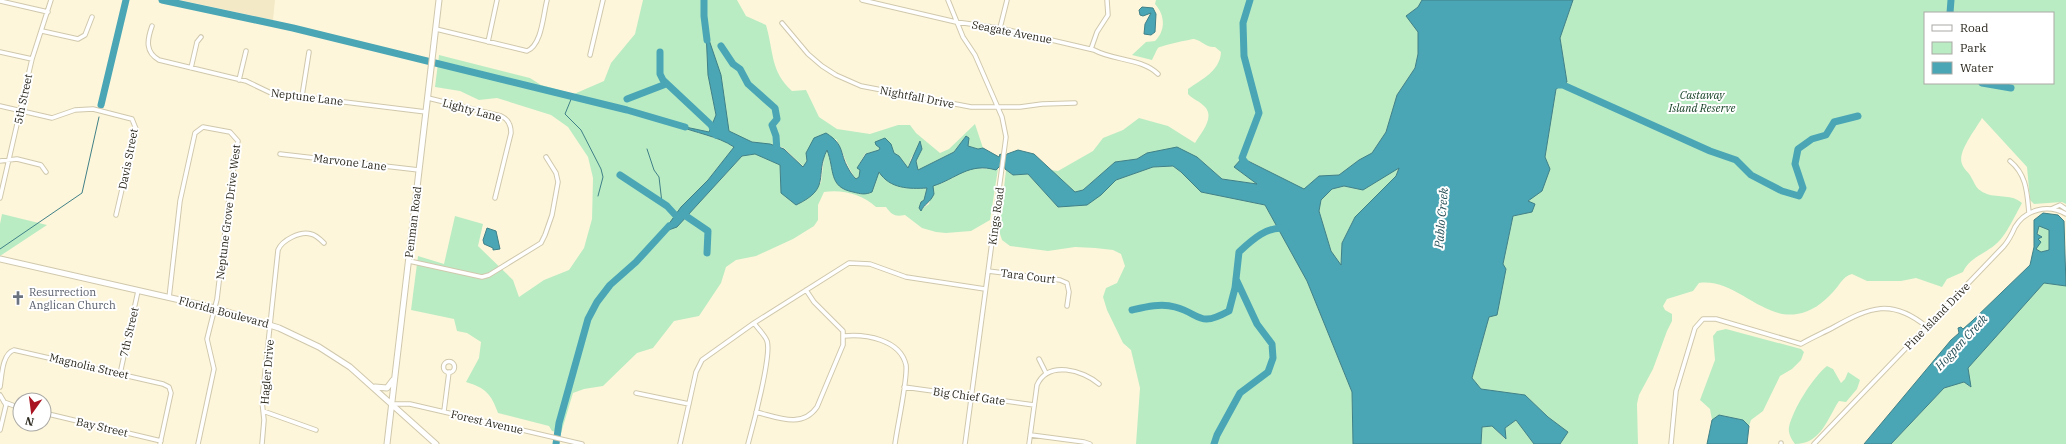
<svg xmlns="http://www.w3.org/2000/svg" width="2066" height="444" viewBox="0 0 2066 444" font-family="'IBM Plex Serif',serif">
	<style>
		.built { fill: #f3e9c6 }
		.green { fill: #baecc4; fill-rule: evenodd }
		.water { fill: #4aa6b5; stroke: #408087; fill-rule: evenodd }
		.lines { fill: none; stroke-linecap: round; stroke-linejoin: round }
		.stream { stroke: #408087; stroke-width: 1 }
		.river { stroke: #4aa6b5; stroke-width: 7 }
		.street-casing { stroke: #d0c8ad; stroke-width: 5.5 }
		.secondary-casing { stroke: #d0c8ad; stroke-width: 7 }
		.street { stroke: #fff; stroke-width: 3.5 }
		.secondary { stroke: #fff; stroke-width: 5 }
		.labels { text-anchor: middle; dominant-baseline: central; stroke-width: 4; stroke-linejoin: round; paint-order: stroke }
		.street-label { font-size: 11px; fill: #2a271d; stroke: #fff }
		.park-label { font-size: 11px; font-style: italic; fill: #0d3a1d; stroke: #fff }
		.worship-label { font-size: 11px; fill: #5b616d; stroke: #fff; text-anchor: start }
		.water-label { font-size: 12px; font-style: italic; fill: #264f57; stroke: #fff }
	</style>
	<rect width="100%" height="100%" fill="#fef6da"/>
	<path class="built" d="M180 0H275L273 20Z"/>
	<path class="green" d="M643 0H737L746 16 766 25C774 52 770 71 792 91L806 90 819 117 837 129 870 134 898 125H910L916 133 940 153 949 149 975 124 983 148 978 149 967 146 965 137 954 152 918 170 916 161 922 149 920 141 917 151 911 158 908 168 899 156 894 153 891 144 885 138 879 150 865 154 857 168 861 170 859 177 856 179C846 166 844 153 836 139L807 161 804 167 784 148 770 144 752 142 728 131 721 75H708L716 115 710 132 679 126C696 134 718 136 734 147L708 180 681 207 677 227 742 156 755 154 780 165 781 193 821 183 824 157 827 150C835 169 828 187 853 192 861 194 865 195 872 192L879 172C899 183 903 189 927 188L924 200 921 202 919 208 920 210 929 204 933 186 942 183 971 168 998 169 990 220 971 231 946 233 936 232 922 228 905 215C895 217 892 215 886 207H876C863 194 841 189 824 192L818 205V220L814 226 793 239 756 256 736 260 726 267 721 283 699 316 674 321 653 348 637 353 603 386 584 389 573 393 561 433 552 431 549 426 498 413C491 394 486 388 466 382L479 358 481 342 467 333 457 331 454 319 411 310 418 256 444 264 455 216 483 224 478 246 513 280 519 297 544 280 569 270 584 248 592 219 593 178 588 157 568 127 551 115 497 98 479 100 460 91 435 87 439 55 530 78 541 85 574 94 604 81 611 63 635 34Z
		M1156 0H1422L1418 7 1406 16 1418 31V54L1415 68 1397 95 1386 132 1372 153 1359 160 1339 175 1319 176 1304 190 1242 158 1234 167 1258 184 1222 179 1197 157 1147 153 1137 159 1115 162 1083 190 1075 192 1051 170 1058 171 1093 151 1103 138 1123 130 1139 118 1168 126 1195 143C1201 133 1215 118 1205 107 1200 101 1192 99 1188 94V89C1202 79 1220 71 1221 52L1215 47C1206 48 1203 41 1194 39 1191 39 1160 46 1158 48 1156 51 1154 56 1152 60L1132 55 1146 42 1155 41C1166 30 1165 15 1155 4Z
		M1573 0H2066V204L2062 202 2034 204 2030 200 2027 167 1982 118C1976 129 1957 152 1962 164 1964 170 1969 172 1971 177 1976 185 1975 189 1987 194 1999 198 2012 194 2022 203 2017 212 2007 233 2000 240 1989 253 1970 256 1963 272L1947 279 1942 287 1916 278 1901 281H1867L1852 274C1842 277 1840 285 1833 292 1823 303 1811 312 1797 314 1762 320 1735 278 1699 283L1693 291 1667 299 1663 306 1665 310 1672 314V321L1667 331 1653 369 1639 395 1637 404 1638 444H1560L1568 432 1548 417 1525 395 1481 389 1472 378 1489 317 1506 269 1503 264 1513 216 1523 214 1545 157 1556 89 1567 82 1560 38ZM1925 13H2053V83H1925Z
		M1173 166 1181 172 1201 192 1265 205 1307 281 1352 392 1353 444H1136L1140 388 1131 350 1123 343 1107 310 1103 297 1106 288 1117 283 1125 266 1121 254 1113 250 1095 248 1075 247 1048 251 1010 246 1002 240 999 231 1006 170 1013 175 1028 174 1058 207 1101 195 1116 180 1153 167Z
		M1399 167 1396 176 1355 217 1342 243 1341 266 1331 251 1319 211 1321 200 1332 189 1344 186 1363 190Z
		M2 214 47 225 0 256V224Z
		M2039 226 2049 229V250L2041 252 2036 249C2040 240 2037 235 2039 226Z
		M2044 283 2066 286V444H1891L1944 388 1964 382 1970 387 1968 368Z
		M1726 329 1801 349 1804 352 1801 360 1792 369 1780 376 1763 411 1751 420 1749 426 1743 420 1720 415 1712 420 1710 409 1700 400 1715 360 1713 336 1717 331Z
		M1827 366 1833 369 1841 383 1845 379 1848 372 1860 380 1857 389 1846 402 1839 401 1837 404C1826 423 1819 444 1795 444 1791 439 1788 433 1789 427 1793 409 1813 377 1827 366Z
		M1516 420 1534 444H1481L1482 427 1492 426 1505 439V428Z"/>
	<path class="water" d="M1422 0H1573L1560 38 1567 82 1556 89 1545 157 1550 169 1542 191 1528 201 1535 204 1532 212 1513 216 1503 264 1506 269 1497 315 1489 317 1472 378 1481 389 1525 395 1548 417 1568 432 1560 444H1534L1516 420 1505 428 1506 439 1492 426 1482 427 1481 444H1353L1352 392 1307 281 1265 205 1201 192 1181 172 1173 166 1153 167 1116 180 1101 195 1087 205 1058 207 1028 174 1013 175 1005 169 1004 165H1001L996 170C969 162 956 179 933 186L934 194C930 203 924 204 921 211L919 208 921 202 924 200 927 188C909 189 890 189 879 172L872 192C865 195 861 194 853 192 828 187 835 170 827 150 814 176 832 188 796 205L781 193 780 165 755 154 742 156 677 227 663 232 681 207 708 180 734 147C718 136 695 133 676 125L709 132 716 115 708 75 706 31 721 75 729 131 752 142 770 144 784 149 803 167 807 161 806 153 814 138 826 133C845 145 839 152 848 168 850 172 853 176 856 179L859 177 860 170 857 168 866 154 879 150 880 148 876 145 875 142 885 138 891 144 894 153 899 156 908 168 920 141 922 149 916 161 918 170 954 152 966 136 969 138 968 146 978 149 983 148 999 157 1000 154 1005 157 1007 154 1018 150 1034 154 1075 192 1083 190 1115 162 1137 159 1147 153 1177 147 1197 157 1222 179 1257 184 1234 167 1242 158 1304 189 1319 176 1339 175 1359 160 1372 153 1386 132 1397 95 1415 68 1418 54V32L1406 16 1418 7ZM1399 168 1396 176 1355 217 1342 243 1341 265 1331 251 1319 211 1321 200 1332 189 1344 186 1363 190Z
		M1142 7 1153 8 1156 14 1155 32 1151 35 1144 34 1145 24 1151 13 1143 16 1140 15 1139 10Z
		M2043 213 2058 215 2064 221 2066 286 2044 283 1968 368 1971 387 1964 382 1944 388 1891 444H1864L1951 340 1959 333 1958 328 1961 327 1963 329 1972 321 2030 265 2034 247V220ZM2039 226 2049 230V250L2041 252 2036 249 2041 242 2038 239 2042 237 2037 234Z
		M487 228 496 231 500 249 493 250V248L484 244 483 240Z
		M1719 415 1743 420 1749 426 1747 444H1707L1712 420Z"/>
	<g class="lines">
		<path class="stream" d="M572 97 565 114 581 130 601 169 603 177 598 196
			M647 149 654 170 659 177 662 203
			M0 249 82 193 99 117"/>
		<path class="river" d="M162 0 293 28 627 110 685 127
			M704 0V16L707 40
			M1950 13 1951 0
			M721 46 733 64 740 69 748 84 775 108 777 119 772 125 776 136 777 152
			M660 52V74L663 80 711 125 716 135
			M1982 83 2011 88
			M1553 85H1563L1710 151 1736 160 1751 175 1782 191 1799 196 1803 188 1795 164 1798 149 1812 139 1826 135 1834 122 1858 116
			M627 99 666 84
			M101 105 126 0
			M1248 166 1242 158 1259 113 1244 56 1243 23 1250 0
			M620 175 667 206 678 218
			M683 214 708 231 707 253
			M1132 310C1145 307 1161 303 1175 307 1201 314 1198 328 1229 311L1235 288 1239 252C1252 240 1268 225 1286 229
			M556 444 559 423 588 319 597 302 610 285 636 262 669 226
			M1214 444 1217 435 1240 393 1268 372 1273 358 1272 344 1257 324 1236 279"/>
		<defs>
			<path id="street" d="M862 0 956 22 1000 28 1094 50C1114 61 1142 58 1158 74
				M948 0 963 37 975 55 1002 117 1006 137 965 444
				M0 1 48 12
				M782 23 808 54 822 66 836 75 861 86 971 107H1020L1042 104 1075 103
				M152 26C147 40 145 52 159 60L246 81 271 93 426 112
				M1000 28 1007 0
				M436 29 527 51C542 45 543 15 547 0
				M42 31 78 39 85 35 92 17
				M488 42 497 0
				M1091 49 1097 32 1108 15 1107 0
				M0 52 32 59
				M590 55 603 0
				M191 68 197 42 201 37
				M239 80 246 51
				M302 96 309 52
				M428 98 501 116C508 119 511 125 511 133L495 198
				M0 106 52 118 75 110 93 109 132 119 136 129 116 215
				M280 154 419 170
				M0 161 17 159 41 165 46 172
				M2010 161C2027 175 2027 193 2029 213
				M0 198 32 59 51 0
				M2051 209 2060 205 2066 209
				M409 261 482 277 489 275 541 243 545 235 552 215 558 182 556 173 546 157
				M988 271 1060 280 1067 283 1069 292 1067 306
				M169 298 180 201 195 133 203 127 230 132 238 141 229 198 217 299 207 339 214 369 198 444
				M844 336C865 334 900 339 906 365 908 379 897 427 895 444
				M1039 359 1046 373
				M443.5 367a5.5 5.5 0 1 1 11 0a5.5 5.5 0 1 1-11 0Z
				M120 374 138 291
				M0 387C2 375 2 354 14 350L163 384 169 387 171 393 160 444
				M904 387 1034 405
				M636 393 689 404
				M0 395 6 405 0 430
				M4 402 20 408
				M392 404H410L582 444
				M263 411 316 430
				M444 411 449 372
				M756 412C777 417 802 429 817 407L843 345V331L814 302 806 290
				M44 413 161 441
				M1031 435 1084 442 1090 444
				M1781 443V444
				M262 444 264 420 262 401 278 250C282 240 300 231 311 234 316 235 320 239 324 243
				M680 444 696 372 702 360 754 323 849 263 870 264 906 277 985 289
				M748 444C753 426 772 354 767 341 765 335 758 329 754 323
				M1029 444 1037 385C1048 360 1083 370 1099 384
				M1671 444 1676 391 1695 328 1703 319H1716L1801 344C1811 338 1823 333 1834 327 1870 307 1892 298 1927 327
				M1814 444 2004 246C2009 240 2012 234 2015 227 2026 209 2048 204 2066 214"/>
			<path id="secondary" d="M0 259 215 308 279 328 319 347 350 367 436 444
				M375 387 387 388 393 380
				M387 444 439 0"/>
		</defs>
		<use href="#street" class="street-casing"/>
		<use href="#secondary" class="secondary-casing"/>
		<use href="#street" class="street"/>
		<use href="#secondary" class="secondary"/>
	</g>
	<defs>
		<symbol id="church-bare" viewBox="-9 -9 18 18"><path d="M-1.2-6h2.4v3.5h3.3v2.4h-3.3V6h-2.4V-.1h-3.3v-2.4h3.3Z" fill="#6b7280" stroke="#fff" stroke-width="2.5" paint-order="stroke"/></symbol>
	</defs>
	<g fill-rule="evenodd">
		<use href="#church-bare" x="8" y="288" width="20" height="20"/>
	</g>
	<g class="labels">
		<g class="street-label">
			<text transform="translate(1012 32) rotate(11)">Seagate Avenue</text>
			<text transform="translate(307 97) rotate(7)">Neptune Lane</text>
			<text transform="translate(917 97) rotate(11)">Nightfall Drive</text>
			<text transform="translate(23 99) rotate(-78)">5th Street</text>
			<text transform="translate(472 110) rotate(15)">Lighty Lane</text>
			<text transform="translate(128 159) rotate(-79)">Davis Street</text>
			<text transform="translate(350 162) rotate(7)">Marvone Lane</text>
			<text transform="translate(228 212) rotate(-83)">Neptune Grove Drive West</text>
			<text transform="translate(996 216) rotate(-82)">Kings Road</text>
			<text transform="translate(413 222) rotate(-83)">Penman Road</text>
			<text transform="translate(1028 276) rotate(7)">Tara Court</text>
			<text transform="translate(224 312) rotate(15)">Florida Boulevard</text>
			<text transform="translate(1937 316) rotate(-46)">Pine Island Drive</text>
			<text transform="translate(129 332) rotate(-77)">7th Street</text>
			<text transform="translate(89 366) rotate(13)">Magnolia Street</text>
			<text transform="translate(267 372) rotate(-85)">Hagler Drive</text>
			<text transform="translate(969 396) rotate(8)">Big Chief Gate</text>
			<text transform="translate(487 422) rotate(13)">Forest Avenue</text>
			<text transform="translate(102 427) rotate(13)">Bay Street</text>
		</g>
		<g class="park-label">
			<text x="1702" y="95">Castaway<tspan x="1702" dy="13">Island Reserve</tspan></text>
		</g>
		<g class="worship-label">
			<text x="29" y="292">Resurrection<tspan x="29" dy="13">Anglican Church</tspan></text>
		</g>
		<g class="water-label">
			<text transform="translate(1441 218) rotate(-85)">Pablo Creek</text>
			<text transform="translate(1961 342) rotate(-47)">Hogpen Creek</text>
		</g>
	</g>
	<rect x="1924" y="12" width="130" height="72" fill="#ffffff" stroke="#aaa9a5"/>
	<rect x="1932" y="25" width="20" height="6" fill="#ffffff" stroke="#aaa9a5"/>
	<text x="1960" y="32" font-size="12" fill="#2a271d">Road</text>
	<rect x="1932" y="42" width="20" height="12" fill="#baecc4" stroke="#aaa9a5"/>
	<text x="1960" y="52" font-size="12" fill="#2a271d">Park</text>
	<rect x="1932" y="62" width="20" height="12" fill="#4aa6b5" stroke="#aaa9a5"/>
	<text x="1960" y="72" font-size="12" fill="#2a271d">Water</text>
	<g transform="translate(32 412) rotate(194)"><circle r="19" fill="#ffffff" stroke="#aaa9a5"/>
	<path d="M0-3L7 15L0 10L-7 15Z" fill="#aa1422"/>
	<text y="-6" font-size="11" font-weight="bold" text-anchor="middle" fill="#2a271d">N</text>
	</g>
</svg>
